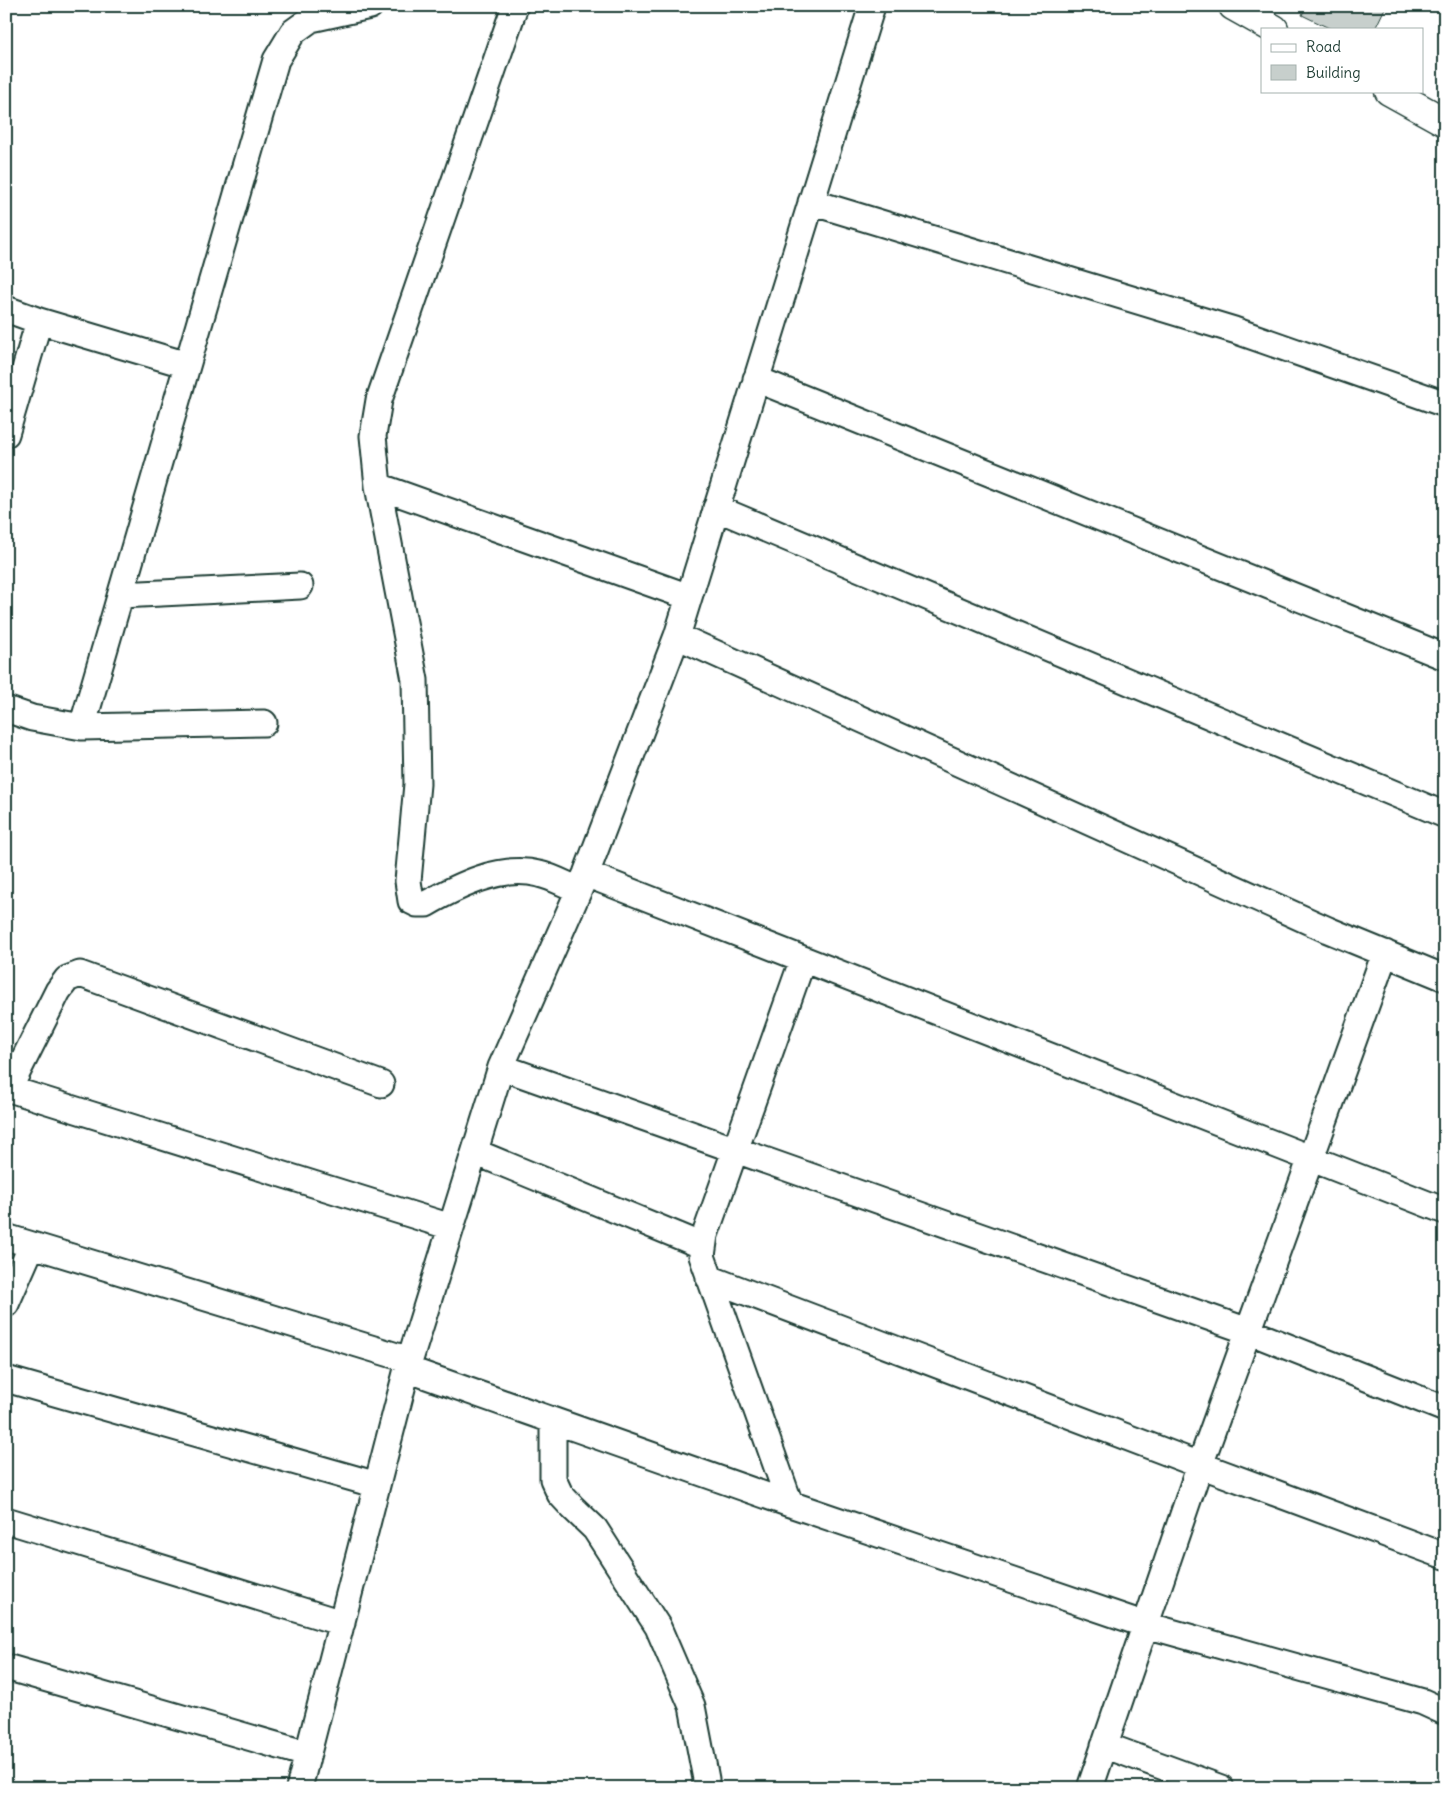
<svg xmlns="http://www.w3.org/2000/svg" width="1451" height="1794" viewBox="0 0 1451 1794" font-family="Delius,sans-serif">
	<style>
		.building { fill: #c7cfcc; stroke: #1f3d34 }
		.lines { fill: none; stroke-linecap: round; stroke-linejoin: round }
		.minor-casing { stroke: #1f3d34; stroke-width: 29 }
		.secondary-casing { stroke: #1f3d34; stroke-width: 31 }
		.minor { stroke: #fff; stroke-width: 25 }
		.secondary { stroke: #fff; stroke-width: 28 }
	</style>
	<rect width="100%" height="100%" fill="#fff"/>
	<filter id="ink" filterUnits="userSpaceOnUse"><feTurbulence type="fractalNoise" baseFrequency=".02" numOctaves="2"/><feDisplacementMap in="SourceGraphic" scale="10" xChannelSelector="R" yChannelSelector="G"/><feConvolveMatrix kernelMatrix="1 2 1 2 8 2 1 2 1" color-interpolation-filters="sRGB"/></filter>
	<g filter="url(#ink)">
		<path class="building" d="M1306 6H1386L1375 29H1331L1302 15Z"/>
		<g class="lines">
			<defs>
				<path id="minor" d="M515 6 379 400 373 436 378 486 415 680 417 784 408 881 411 901 417 904H426C458 886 501 864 539 874 553 877 566 885 579 890
					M811 202 1234 330 1445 404
					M6 309 39 321 187 365
					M756 379 1445 657
					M6 434 39 321
					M378 486 689 597
					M716 508 1445 815
					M121 595 300 586
					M677 636 1328 930 1445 978
					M6 709 32 718 82 727 264 723
					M82 727 276 60 293 32 311 19 370 6
					M586 874 1445 1211
					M501 1067 1248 1331 1445 1409
					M6 1088 451 1227
					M9 1089 58 991 67 979 80 974 381 1084
					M475 1152 703 1246
					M6 1237 410 1360
					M709 1278 1200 1465 1445 1556
					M6 1304 32 1245
					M407 1369 790 1504 1146 1625 1423 1702 1445 1712
					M6 1379 377 1485
					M553 1421V1479L560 1494 573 1508 595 1529 658 1627 692 1706 706 1779 705 1788
					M790 1504 702 1256 705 1235 803 959
					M6 1520 342 1623
					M6 1667 307 1754
					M1104 1745 1221 1788
					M299 1788 407 1369 501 1067 586 874 677 636 872 6
					M1090 1788 1200 1465 1385 953"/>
				<path id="secondary" d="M1233 6 1274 29
					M1389 91 1445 122"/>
			</defs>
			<use href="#minor" class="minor-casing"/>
			<use href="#secondary" class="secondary-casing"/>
			<use href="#minor" class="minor"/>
			<use href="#secondary" class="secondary"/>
		</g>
	</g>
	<rect width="1451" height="1794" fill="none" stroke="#fff" stroke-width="25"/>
	<rect x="12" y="12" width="1426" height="1769" fill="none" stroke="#1f3d34" stroke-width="2" filter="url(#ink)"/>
	<rect x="1261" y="28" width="162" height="65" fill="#ffffff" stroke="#a5b1ae"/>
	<rect x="1271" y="44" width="25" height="8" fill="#ffffff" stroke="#a5b1ae"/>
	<text x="1306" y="52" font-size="15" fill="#1f3d34">Road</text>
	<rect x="1271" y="65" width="25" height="15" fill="#c7cfcc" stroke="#a5b1ae"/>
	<text x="1306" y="78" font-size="15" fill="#1f3d34">Building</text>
</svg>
